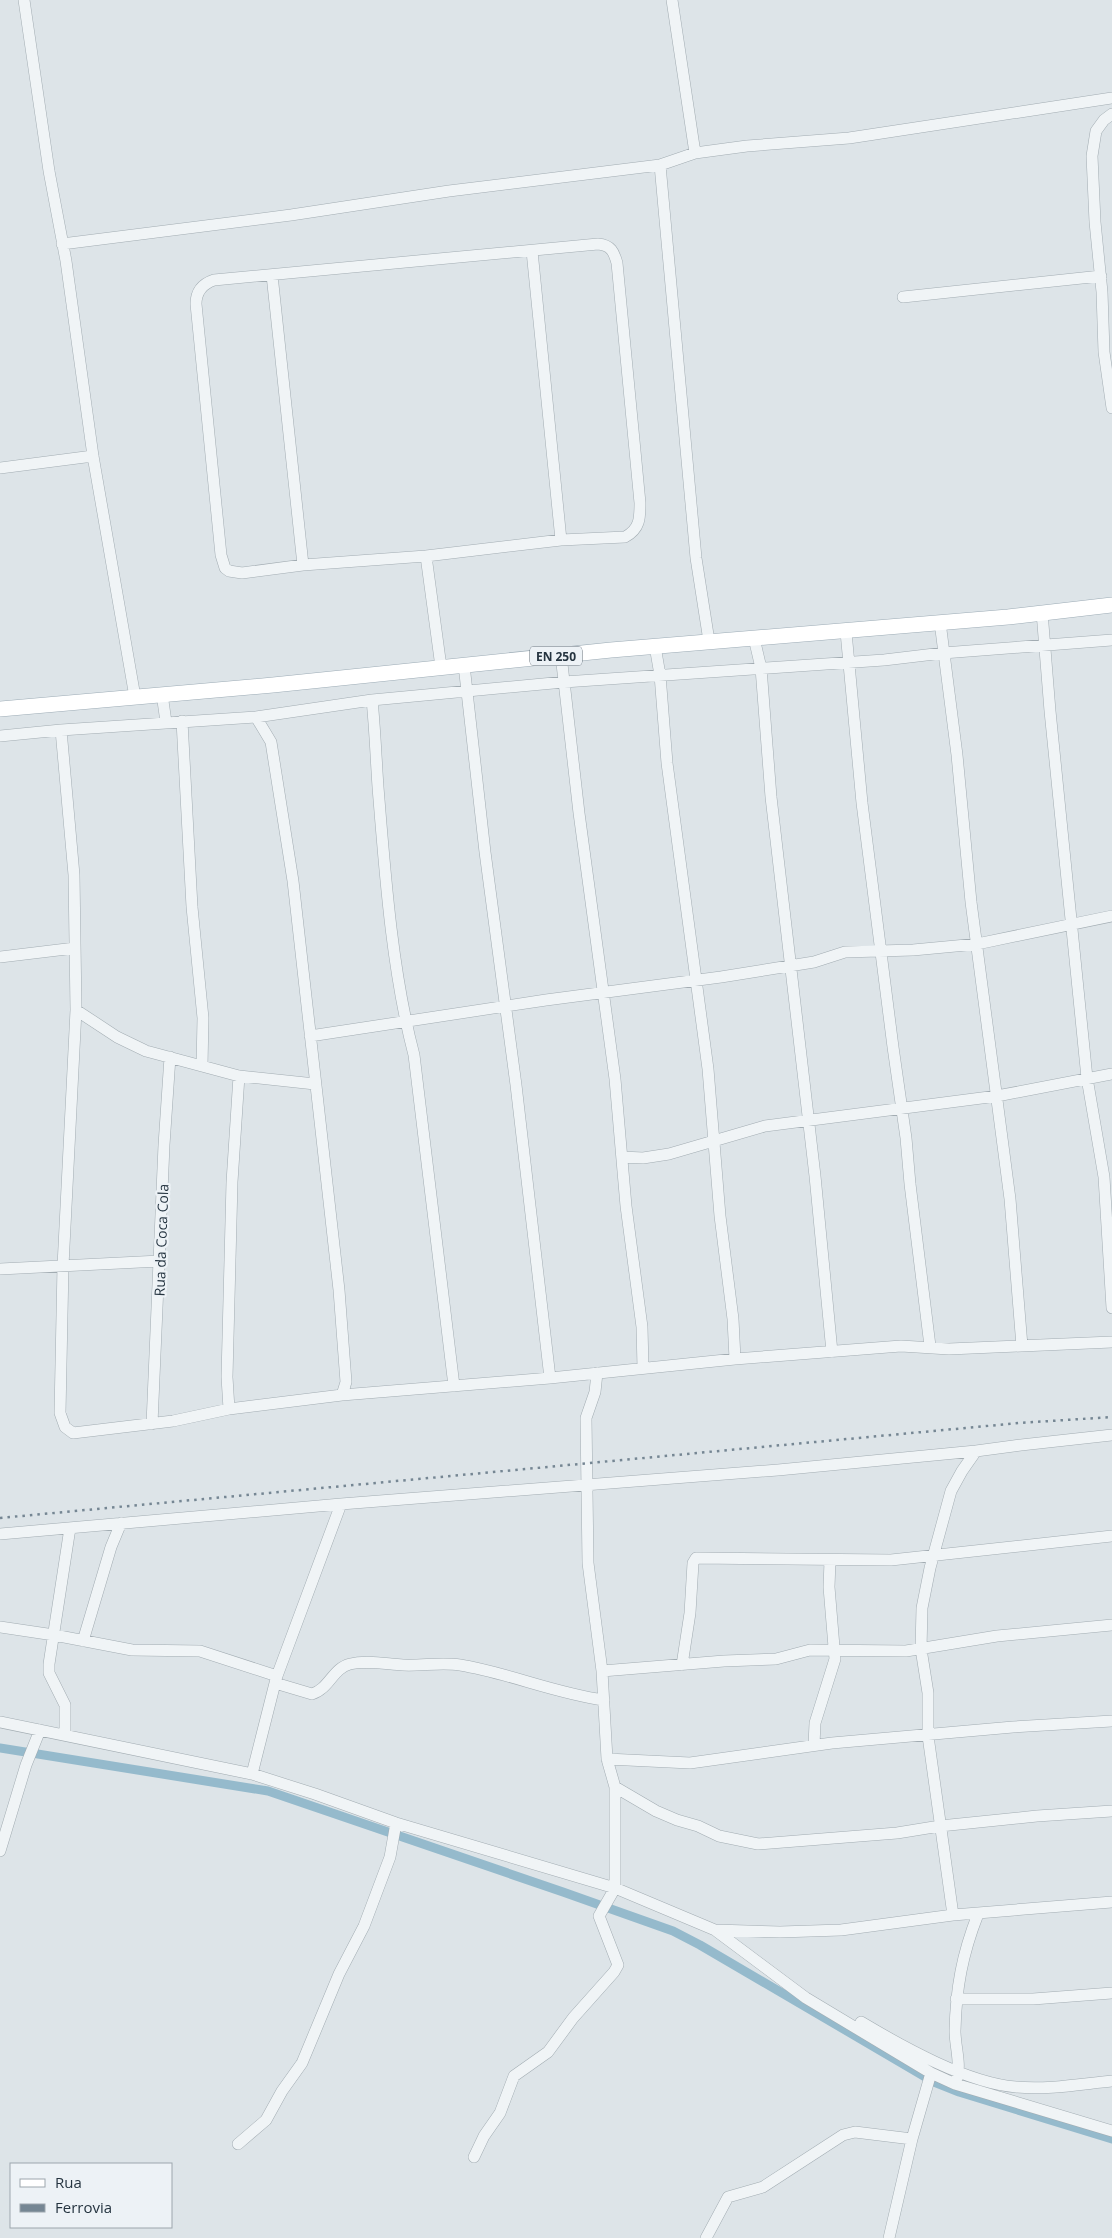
<svg xmlns="http://www.w3.org/2000/svg" width="1112" height="2238" viewBox="0 0 1112 2238" font-family="'Open Sans',sans-serif">
	<style>
		.lines { fill: none; stroke-linecap: round; stroke-linejoin: round }
		.canal { stroke: #95bacc; stroke-width: 9 }
		.minor-casing { stroke: #a2acb2; stroke-width: 12 }
		.major-casing { stroke: #9cabb5; stroke-width: 16 }
		.minor { stroke: #f0f4f6; stroke-width: 11 }
		.major { stroke: #fff; stroke-width: 15 }
		.rail { stroke: #758693; stroke-width: 2.5; stroke-dasharray: 2.5 5; stroke-linecap: butt }
		.labels { text-anchor: middle; dominant-baseline: central; stroke-width: 4.5; stroke-linejoin: round; paint-order: stroke }
		.shield { fill: #edf2f6; stroke: #616d77; stroke-width: 1 }
		.shield-label { font-size: 12px; font-weight: bold; fill: #253440 }
		.street-label { font-size: 14px; fill: #253440; stroke: #edf2f6 }
	</style>
	<rect width="100%" height="100%" fill="#dde4e8"/>
	<g class="lines">
		<path class="canal" d="M0 1748 268 1791 563 1892 673 1931 700 1945 934 2082 959 2092 1112 2139"/>
		<defs>
			<path id="minor" d="M24 0 49 171 66 261 93 456 135 697
				M672 0 695 153
				M1112 114 1104 120 1096 131 1092 156 1095 222 1102 292 1104 352 1112 408
				M660 165 696 558 709 641
				M62 244 291 215 449 191 660 165 695 153 747 146 849 138 1112 98
				M598 244C611 245 614 252 617 263L640 503C640 518 640 529 625 537L561 540 426 556 303 565 242 573 229 571 225 568 221 555 196 304C196 292 202 284 214 280Z
				M532 251 561 540
				M272 275 303 565
				M903 297 1101 276
				M0 468 93 456
				M426 556 441 667
				M1042 612 1050 711 1087 1078 1104 1177 1112 1308
				M940 622 957 755 971 902 1010 1199 1022 1346
				M846 632 862 803 893 1047 906 1138 910 1184 930 1346
				M754 638 761 668 771 797 815 1176 832 1352
				M655 646 660 675 667 763 708 1069 720 1216 733 1319 735 1359
				M561 655 579 813 615 1079 626 1206 642 1327 643 1368
				M464 665 485 852 516 1085 550 1378
				M162 694 166 722
				M372 700C375 729 376 758 378 787 385 874 392 972 414 1055L454 1386
				M256 717 271 742 293 881 339 1290 346 1382 342 1395
				M182 721 192 907 203 1018 202 1066
				M61 730 74 875 76 1010 63 1266 60 1413 65 1427 73 1433 173 1421 229 1409 342 1395 550 1378 735 1359 901 1346 949 1349 1112 1342
				M0 736 61 730 256 717 372 700 564 682 884 660 943 653 1112 640
				M0 957 75 948
				M76 1010 117 1037 146 1051 239 1076 315 1084
				M310 1036 546 1000 721 977 814 962 845 952 913 950 977 944 1112 916
				M622 1157 643 1158 669 1154 765 1126 997 1096 1112 1074
				M0 1269 160 1261
				M229 1409 227 1377 232 1182 239 1076
				M152 1424 164 1145 170 1057
				M0 1534 341 1504 778 1470 976 1451 1021 1445 1112 1435
				M0 1627 54 1635 132 1650 200 1651 277 1676 275 1683 312 1694C329 1689 333 1668 350 1664 366 1660 386 1664 403 1665 422 1666 441 1662 460 1665 509 1673 554 1693 604 1700
				M83 1641 111 1547 121 1523
				M682 1665 690 1613 693 1563 696 1558 891 1560 1112 1536
				M602 1671 724 1661 776 1659 810 1650 906 1651 997 1636 1112 1625
				M277 1676 341 1504
				M0 1722 252 1774 315 1794 396 1823 615 1888 715 1930 806 1998 931 2073 955 2084 1112 2131
				M65 1735V1705L49 1673V1664L70 1528
				M814 1745 815 1723 835 1659 829 1587 830 1561
				M607 1759 690 1763 832 1743 1013 1727 1112 1721
				M252 1774 275 1683
				M615 1787 656 1811 677 1820 698 1826 719 1836 758 1844 897 1833 940 1826 1037 1816 1112 1811
				M0 1851 26 1765 40 1730
				M953 1915 928 1736V1693L921 1649 922 1608 930 1568 951 1491 962 1471 976 1451
				M715 1930 780 1932 841 1930 953 1915 1112 1902
				M956 1999H1033L1112 1993
				M861 2022C903 2047 967 2083 1016 2087 1047 2090 1081 2084 1112 2081
				M957 2078C961 2063 955 2046 955 2031 956 1988 962 1955 978 1914
				M238 2144 266 2120 282 2091 302 2063 339 1974 364 1926 390 1857 396 1823
				M474 2157 484 2136 500 2113 514 2076 548 2052 573 2018 614 1972 618 1965 599 1916 615 1888V1787L607 1759 602 1671 588 1563 586 1418 595 1392 597 1373
				M706 2238 728 2197 763 2187 843 2135 855 2132 912 2139
				M889 2238 912 2139 931 2073"/>
			<path id="major" d="M0 709 273 685 611 650 1008 617 1112 605"/>
		</defs>
		<use href="#minor" class="minor-casing"/>
		<use href="#major" class="major-casing"/>
		<use href="#minor" class="minor"/>
		<use href="#major" class="major"/>
		<path class="rail" d="M0 1518 1019 1423 1112 1417"/>
	</g>
	<g class="labels">
		<rect class="shield" x="530" y="646.5" width="52" height="19" rx="4"/>
		<g class="shield-label">
			<text x="556" y="656">EN 250</text>
		</g>
		<g class="street-label">
			<text transform="translate(161 1240) rotate(-88)">Rua da Coca Cola</text>
		</g>
	</g>
	<rect x="10" y="2163" width="162" height="65" fill="#edf2f6" stroke="#9da6ad"/>
	<rect x="20" y="2179" width="25" height="8" fill="#ffffff" stroke="#9da6ad"/>
	<text x="55" y="2188" font-size="15" fill="#253440">Rua</text>
	<rect x="20" y="2204" width="25" height="8" fill="#758693" stroke="#9da6ad"/>
	<text x="55" y="2213" font-size="15" fill="#253440">Ferrovia</text>
</svg>
